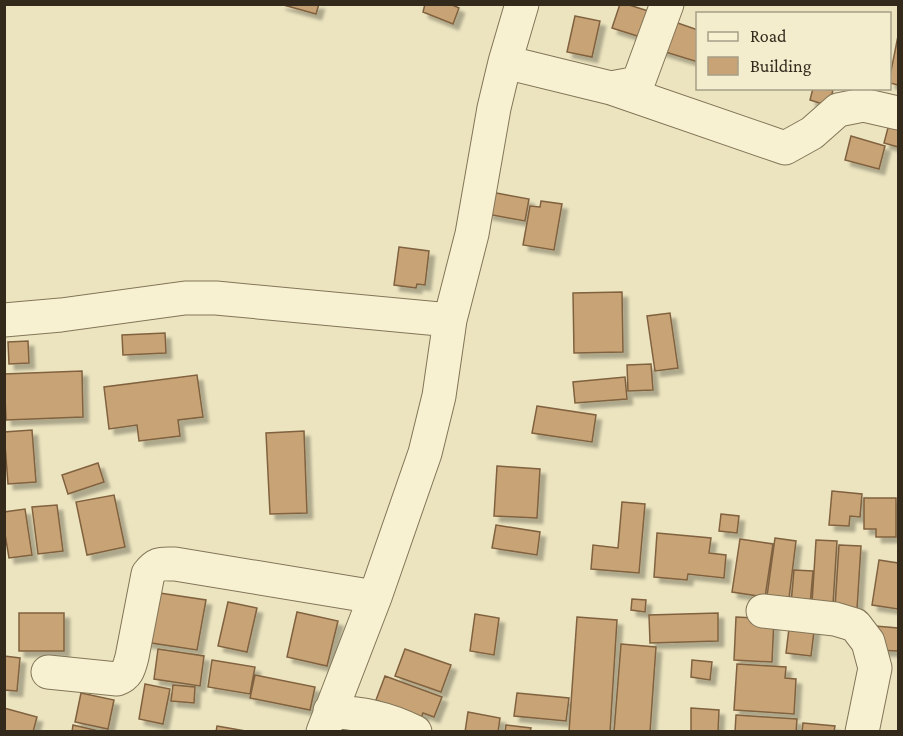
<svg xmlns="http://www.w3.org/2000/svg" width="903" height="736" viewBox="0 0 903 736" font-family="'Crimson Pro',serif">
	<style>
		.building { fill: #c8a376; stroke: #81623f; stroke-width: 1.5; filter: url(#shadow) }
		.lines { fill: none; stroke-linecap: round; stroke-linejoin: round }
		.minor-casing { stroke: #837558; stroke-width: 35 }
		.minor { stroke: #f7f1d1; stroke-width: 33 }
	</style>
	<defs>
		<filter id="shadow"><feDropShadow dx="5.5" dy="5.5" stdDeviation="1.5" flood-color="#0004"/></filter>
	</defs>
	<rect width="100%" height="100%" fill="#ece4bf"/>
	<path class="building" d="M280 4H319L316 14Z
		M425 4H450L459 8 453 24 423 12Z
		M620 4H626L661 15 653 41 612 28Z
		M575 16 600 21 592 57 567 52Z
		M669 20 698 30V62L659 50Z
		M898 36V85L890 83V76Z
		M813 88 833 90 829 106 810 100Z
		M894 105 898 106V147L884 143Z
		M851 136 885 146 879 169 845 160Z
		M491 192 529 199 525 221 487 214Z
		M541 201 562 204 554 250 523 245 530 206 540 207Z
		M399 247 429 251 425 285 417 284 416 288 394 285Z
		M622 292 623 352 574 353 573 293Z
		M670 313 678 368 655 371 647 316Z
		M165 333 166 353 123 355 122 335Z
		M28 341 29 363 9 364 8 342Z
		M651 364 653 390 628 391 627 365Z
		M82 371 83 417 6 420 4 374Z
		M197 375 203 417 178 420 180 436 139 441 137 425 109 429 104 387Z
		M625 377 627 399 575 403 573 382Z
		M537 406 596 415 592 442 532 433Z
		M32 430 36 482 8 484 4 432Z
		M304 431 307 513 270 514 266 433Z
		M98 463 104 482 68 494 62 475Z
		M497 466 540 469 537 518 494 516Z
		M832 491 862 494 860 517 850 516 849 526 829 525Z
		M114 495 125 547 87 555 76 502Z
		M864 498H896V537H876V529H864Z
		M622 502 645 504 639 573 591 569 593 545 618 548Z
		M57 505 63 551 38 554 32 507Z
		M25 509 32 555 9 558 4 528V512Z
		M721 514 739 516 737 533 719 531Z
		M496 525 540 532 537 555 492 548Z
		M657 533 711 538 709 553 726 555 724 578 688 574 687 580 654 577Z
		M775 538 796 541 789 598 767 596Z
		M740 539 773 544 765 597 732 592Z
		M816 540 837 541 833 604 812 603Z
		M839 545 861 546 857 609 835 607Z
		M879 560 898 563V609L872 605Z
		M794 570 813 571 810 605 791 604Z
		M153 592 206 600 197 650 145 642Z
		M632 599 646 600 645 612 631 610Z
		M228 602 257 608 247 652 218 646Z
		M297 612 338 621 327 666 287 657Z
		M19 613H64V651H19Z
		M718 613V641L650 643 649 615Z
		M475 614 499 618 494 655 470 651Z
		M577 617 617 620 610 732H569Z
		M736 617 774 619 772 662 734 660Z
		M790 620 815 623 811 656 786 653Z
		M875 626 898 628V651L874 650Z
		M621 644 656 647 650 732H614Z
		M158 649 204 656 200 686 154 679Z
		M405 649 451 665 441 692 395 676Z
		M4 656 20 658 17 691 4 690Z
		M212 660 255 667 250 694 208 687Z
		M692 660 712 662 710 680 691 677Z
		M737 664 786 667 785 678 796 679 794 714 734 710Z
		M255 675 315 687 310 710 250 698Z
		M385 676 442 697 434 717 423 713 421 718 376 700Z
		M145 684 170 689 163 724 139 719Z
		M173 685 195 687 194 703 171 701Z
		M81 693 114 700 108 729 75 722Z
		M517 693 569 698 566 721 514 716Z
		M4 708 37 717 33 732H4Z
		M691 708 719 710 718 732H691Z
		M468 712 500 718 498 732H465Z
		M736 715 797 719 796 732H735Z
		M803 723 835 726 834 732H802Z
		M73 725 103 732H72Z
		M506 725 531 728 530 732H505Z
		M217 726 245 731V732H216Z"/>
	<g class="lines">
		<defs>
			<path id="minor" d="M505 62 611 88 638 83 667 4
				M611 88 785 148 812 133 838 110 863 105 898 113
				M4 320 61 315 185 298H216L450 320
				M763 611 835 619 855 625 868 642 875 668 862 732
				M48 672 117 679C128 675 129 668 132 657L148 574C157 562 162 564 175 564L375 597
				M330 711C363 714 385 717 415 732
				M323 732 375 597 425 453 439 396 450 320 472 234 494 108 505 62 522 4"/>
		</defs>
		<use href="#minor" class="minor-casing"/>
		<use href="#minor" class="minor"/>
	</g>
	<rect width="903" height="736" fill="none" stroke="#332a1c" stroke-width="12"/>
	<rect x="696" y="12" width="195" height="78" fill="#f3edce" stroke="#a69f87" stroke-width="1.5"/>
	<rect x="708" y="32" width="30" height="9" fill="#f7f1d1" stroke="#a69f87" stroke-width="1.5"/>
	<text x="750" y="42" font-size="18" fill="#332a1c">Road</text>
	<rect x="708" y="57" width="30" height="18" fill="#c8a376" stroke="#a69f87" stroke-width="1.5"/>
	<text x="750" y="72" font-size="18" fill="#332a1c">Building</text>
</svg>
